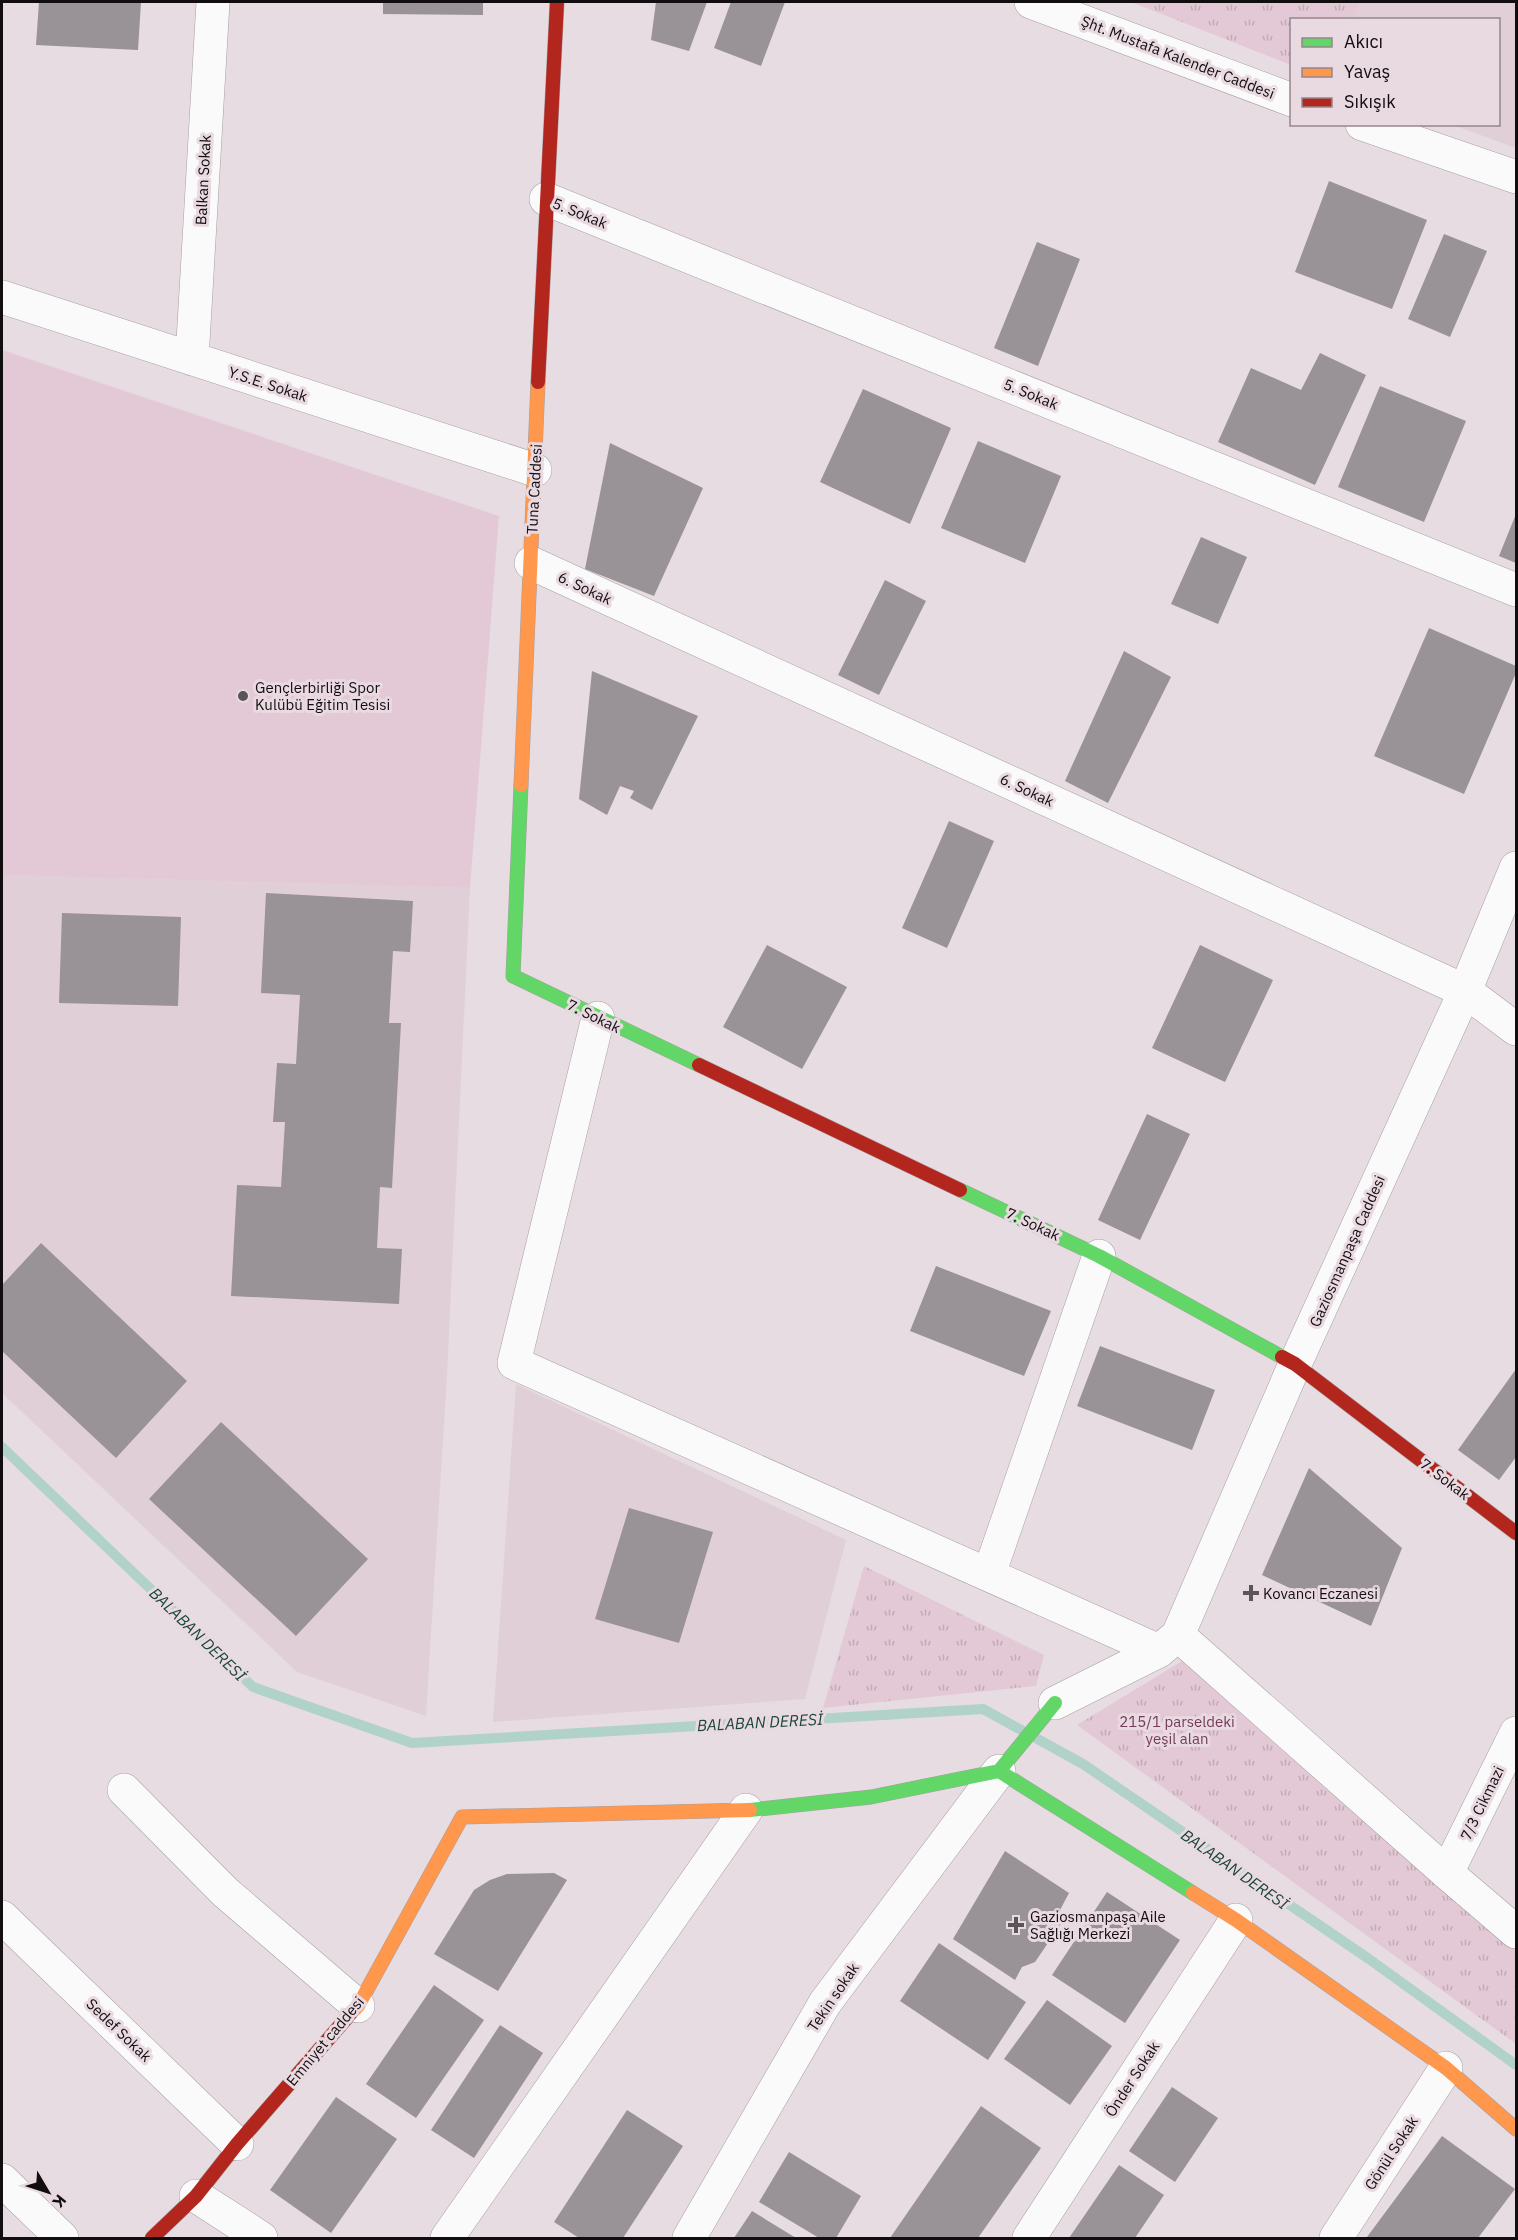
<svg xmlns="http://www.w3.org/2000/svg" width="1518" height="2240" viewBox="0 0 1518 2240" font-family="'IBM Plex Sans',sans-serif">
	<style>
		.built { fill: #e1cfd8 }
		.grass { fill: #e3c9d5 }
		.park { fill: url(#park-tufts) }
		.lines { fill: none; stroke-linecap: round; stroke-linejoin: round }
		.stream { stroke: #b0d2c8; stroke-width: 10 }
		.building { fill: #999296 }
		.street-casing { stroke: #a7a0a3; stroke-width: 34 }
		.fast-casing { stroke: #a7a0a3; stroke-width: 15 }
		.slow-casing { stroke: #a7a0a3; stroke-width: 15 }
		.jam-casing { stroke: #a7a0a3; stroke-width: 15 }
		.street { stroke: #fbfafa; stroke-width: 33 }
		.fast { stroke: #63d668; stroke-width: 14 }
		.slow { stroke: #ff974d; stroke-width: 14 }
		.jam { stroke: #b3261e; stroke-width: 14 }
		.poi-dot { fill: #5c5558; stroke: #e9d9e1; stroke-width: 2 }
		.labels { text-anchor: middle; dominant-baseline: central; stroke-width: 6; stroke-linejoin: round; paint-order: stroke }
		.street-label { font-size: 15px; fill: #120d0f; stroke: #e9d9e1 }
		.poi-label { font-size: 15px; fill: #120d0f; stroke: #e9d9e1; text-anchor: start }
		.park-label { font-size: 15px; fill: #743b5a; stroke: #e9d9e1 }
		.water-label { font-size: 16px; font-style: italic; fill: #19463b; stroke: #e9d9e1 }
	</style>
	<defs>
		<pattern id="park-tufts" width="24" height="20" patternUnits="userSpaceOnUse" patternTransform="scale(1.5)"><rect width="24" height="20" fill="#e3c9d5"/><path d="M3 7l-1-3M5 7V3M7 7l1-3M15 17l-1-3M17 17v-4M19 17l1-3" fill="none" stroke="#c2abb6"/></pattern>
	</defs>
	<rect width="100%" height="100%" fill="#e6dce1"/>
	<path class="built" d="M1360 2H1516V148L1453 125 1498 124V20L1354 19Z
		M2 875 470 888 447 1375 426 1716 297 1672 2 1393Z
		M516 1384 846 1540 805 1699 493 1722Z"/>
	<path class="grass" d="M2 350 499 516 470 888 2 875Z"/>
	<path class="park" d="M1131 2H1360L1354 19 1292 20 1291 65Z
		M864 1566 1044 1655 1036 1686 823 1708Z
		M1182 1661 1516 1941V2044L1077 1725Z"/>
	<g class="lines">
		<path class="stream" d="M2 1447 253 1687 412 1743 983 1709 1083 1764 1369 1959 1516 2065"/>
	</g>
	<path class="building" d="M39 2H141L138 50 36 45Z
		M383 2H483V15L383 14Z
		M656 2H707L689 51 651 40Z
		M731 2H785L761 66 714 48Z
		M1329 181 1427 220 1392 309 1295 272Z
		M1444 234 1487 251 1450 337 1408 319Z
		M1037 242 1080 259 1038 366 994 348Z
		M1320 353 1366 375 1315 485 1218 442 1251 368 1301 390Z
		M1380 386 1466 421 1424 522 1338 487Z
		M863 389 951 428 910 524 820 482Z
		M978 441 1061 476 1025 563 941 528Z
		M610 443 703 488 654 596 585 569Z
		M1516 514V563L1499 556Z
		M1201 537 1247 557 1218 624 1171 604Z
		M885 580 926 601 879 695 838 675Z
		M1429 628 1516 666V673L1464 794 1374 756Z
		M1124 651 1171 677 1108 803 1065 781Z
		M592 671 698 716 652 810 630 798 634 791 620 786 607 815 579 799Z
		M949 821 994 841 947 948 902 928Z
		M266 893 413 901 410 952 393 951 389 1023H401L392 1188 380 1187 377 1248 402 1249 399 1304 231 1296 237 1185 281 1187 285 1122H273L277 1063 296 1064 300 995 261 993Z
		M62 913 181 917 178 1006 59 1003Z
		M767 945 847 987 802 1069 723 1027Z
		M1200 945 1273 980 1225 1082 1152 1048Z
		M1147 1114 1190 1134 1140 1240 1098 1220Z
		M41 1243 187 1381 116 1458 2 1351V1285Z
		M936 1266 1051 1311 1024 1376 910 1331Z
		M1100 1346 1215 1390 1192 1450 1077 1406Z
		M1516 1369V1457L1499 1480 1458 1450Z
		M221 1422 368 1559 296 1636 149 1499Z
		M1309 1468 1402 1548 1371 1626 1262 1575Z
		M629 1508 713 1532 679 1643 595 1619Z
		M1005 1851 1069 1893 1060 1910 1063 1921 1035 1962 1022 1967 1015 1980 953 1939Z
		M554 1873 567 1880 498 1991 434 1954 474 1890 490 1880 507 1874Z
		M1107 1892 1180 1940 1125 2023 1052 1975Z
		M939 1943 1026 2002 988 2060 900 2001Z
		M434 1985 484 2020 416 2118 366 2084Z
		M1047 2000 1112 2046 1070 2105 1004 2059Z
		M500 2025 543 2053 474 2158 431 2130Z
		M1172 2087 1218 2118 1175 2182 1129 2151Z
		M336 2097 397 2139 331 2233 270 2190Z
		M981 2106 1041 2148 978 2238H890Z
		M627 2110 683 2146 623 2238H579L554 2222Z
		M1442 2136 1515 2189 1478 2238H1369L1367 2237Z
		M789 2152 861 2196 836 2238H819L759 2202Z
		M1119 2165 1164 2195 1135 2238H1069Z
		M752 2211 796 2238H734Z"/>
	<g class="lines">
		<defs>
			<path id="street" d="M1031 2 1292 100
				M1362 124 1516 177
				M546 199 1516 590
				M2 297 535 470
				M192 359 213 2
				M531 563 1465 991 1516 1029
				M598 1018 514 1363 1159 1651
				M989 1574 1099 1256
				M1178 1635 1295 1364 1465 991 1516 868
				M1055 1703 1159 1651 1178 1635 1447 1873 1516 1932
				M124 1790 225 1892 358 2006
				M1447 1873 1516 1733
				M2 1917 237 2144
				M2 2180 62 2238
				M196 2196 261 2238
				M447 2238 746 1810
				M689 2238 825 2003 999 1771
				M1029 2238 1236 1920
				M1336 2238 1446 2068"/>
			<path id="fast" d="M521 785 513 976 699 1065
				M960 1190 1099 1256 1282 1357
				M999 1771 1055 1703
				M750 1810 871 1797 999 1771 1193 1893"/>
			<path id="slow" d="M521 785 538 382
				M1193 1893 1236 1920 1446 2068 1516 2129
				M351 2013 358 2006 462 1817 750 1810"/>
			<path id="jam" d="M538 382 557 2
				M699 1065 960 1190
				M1282 1357 1295 1364 1516 1533
				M152 2238 196 2196 237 2144 351 2013"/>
		</defs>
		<use href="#street" class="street-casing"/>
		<use href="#fast" class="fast-casing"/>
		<use href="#slow" class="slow-casing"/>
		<use href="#jam" class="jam-casing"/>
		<use href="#street" class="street"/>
		<use href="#fast" class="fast"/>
		<use href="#slow" class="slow"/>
		<use href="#jam" class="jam"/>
	</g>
	<g class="poi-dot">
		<circle cx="243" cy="696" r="6"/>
		<path d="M1248 1584h6v6h6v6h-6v6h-6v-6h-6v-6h6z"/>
		<path d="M1013 1916h6v6h6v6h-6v6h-6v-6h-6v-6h6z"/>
	</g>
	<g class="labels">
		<g class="street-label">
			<text transform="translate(1178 57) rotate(21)">Şht. Mustafa Kalender Caddesi</text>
			<text transform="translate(203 180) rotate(-87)">Balkan Sokak</text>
			<text transform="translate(580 213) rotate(22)">5. Sokak</text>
			<text transform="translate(268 384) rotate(18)">Y.S.E. Sokak</text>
			<text transform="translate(1031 394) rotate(22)">5. Sokak</text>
			<text transform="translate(534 489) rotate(-87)">Tuna Caddesi</text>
			<text transform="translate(585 588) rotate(25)">6. Sokak</text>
			<text transform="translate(1027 790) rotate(25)">6. Sokak</text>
			<text transform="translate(594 1016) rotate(26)">7. Sokak</text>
			<text transform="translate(1033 1224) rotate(25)">7. Sokak</text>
			<text transform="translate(1347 1251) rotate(-66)">Gaziosmanpaşa Caddesi</text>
			<text transform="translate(1445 1479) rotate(37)">7. Sokak</text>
			<text transform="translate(1482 1803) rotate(-64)">7/3 Cikmazi</text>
			<text transform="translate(833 1997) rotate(-56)">Tekin sokak</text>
			<text transform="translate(119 2030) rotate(44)">Sedef Sokak</text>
			<text transform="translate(325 2041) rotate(-50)">Emniyet caddesi</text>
			<text transform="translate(1132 2079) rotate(-57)">Önder Sokak</text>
			<text transform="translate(1391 2153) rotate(-57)">Gönül Sokak</text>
		</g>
		<g class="poi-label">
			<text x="255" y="687">Gençlerbirliği Spor<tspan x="255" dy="17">Kulübü Eğitim Tesisi</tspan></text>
			<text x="1263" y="1593">Kovancı Eczanesi</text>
			<text x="1030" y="1916">Gaziosmanpaşa Aile<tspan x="1030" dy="17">Sağlığı Merkezi</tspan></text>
		</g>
		<g class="park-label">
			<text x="1177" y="1721">215/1 parseldeki<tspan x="1177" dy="17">yeşil alan</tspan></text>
		</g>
		<g class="water-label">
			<text transform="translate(198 1634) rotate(44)">BALABAN DERESİ</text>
			<text transform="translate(760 1722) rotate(-3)">BALABAN DERESİ</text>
			<text transform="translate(1235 1869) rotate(35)">BALABAN DERESİ</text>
		</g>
	</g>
	<rect width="1518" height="2240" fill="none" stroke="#120d0f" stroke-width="6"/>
	<rect x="1290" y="18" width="210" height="108" fill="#e9d9e1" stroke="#93878d" stroke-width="1.5"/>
	<rect x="1302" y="38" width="30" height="9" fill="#63d668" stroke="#93878d" stroke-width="1.5"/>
	<text x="1344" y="48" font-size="18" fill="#120d0f">Akıcı</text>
	<rect x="1302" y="68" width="30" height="9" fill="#ff974d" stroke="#93878d" stroke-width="1.5"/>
	<text x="1344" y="78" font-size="18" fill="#120d0f">Yavaş</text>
	<rect x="1302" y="98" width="30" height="9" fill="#b3261e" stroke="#93878d" stroke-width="1.5"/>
	<text x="1344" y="108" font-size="18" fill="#120d0f">Sıkışık</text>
	<g transform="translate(48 2192) rotate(129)" stroke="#e9d9e1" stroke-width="4.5" paint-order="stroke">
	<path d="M0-4.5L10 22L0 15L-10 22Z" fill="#120d0f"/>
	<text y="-9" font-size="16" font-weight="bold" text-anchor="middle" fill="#120d0f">K</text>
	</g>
</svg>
